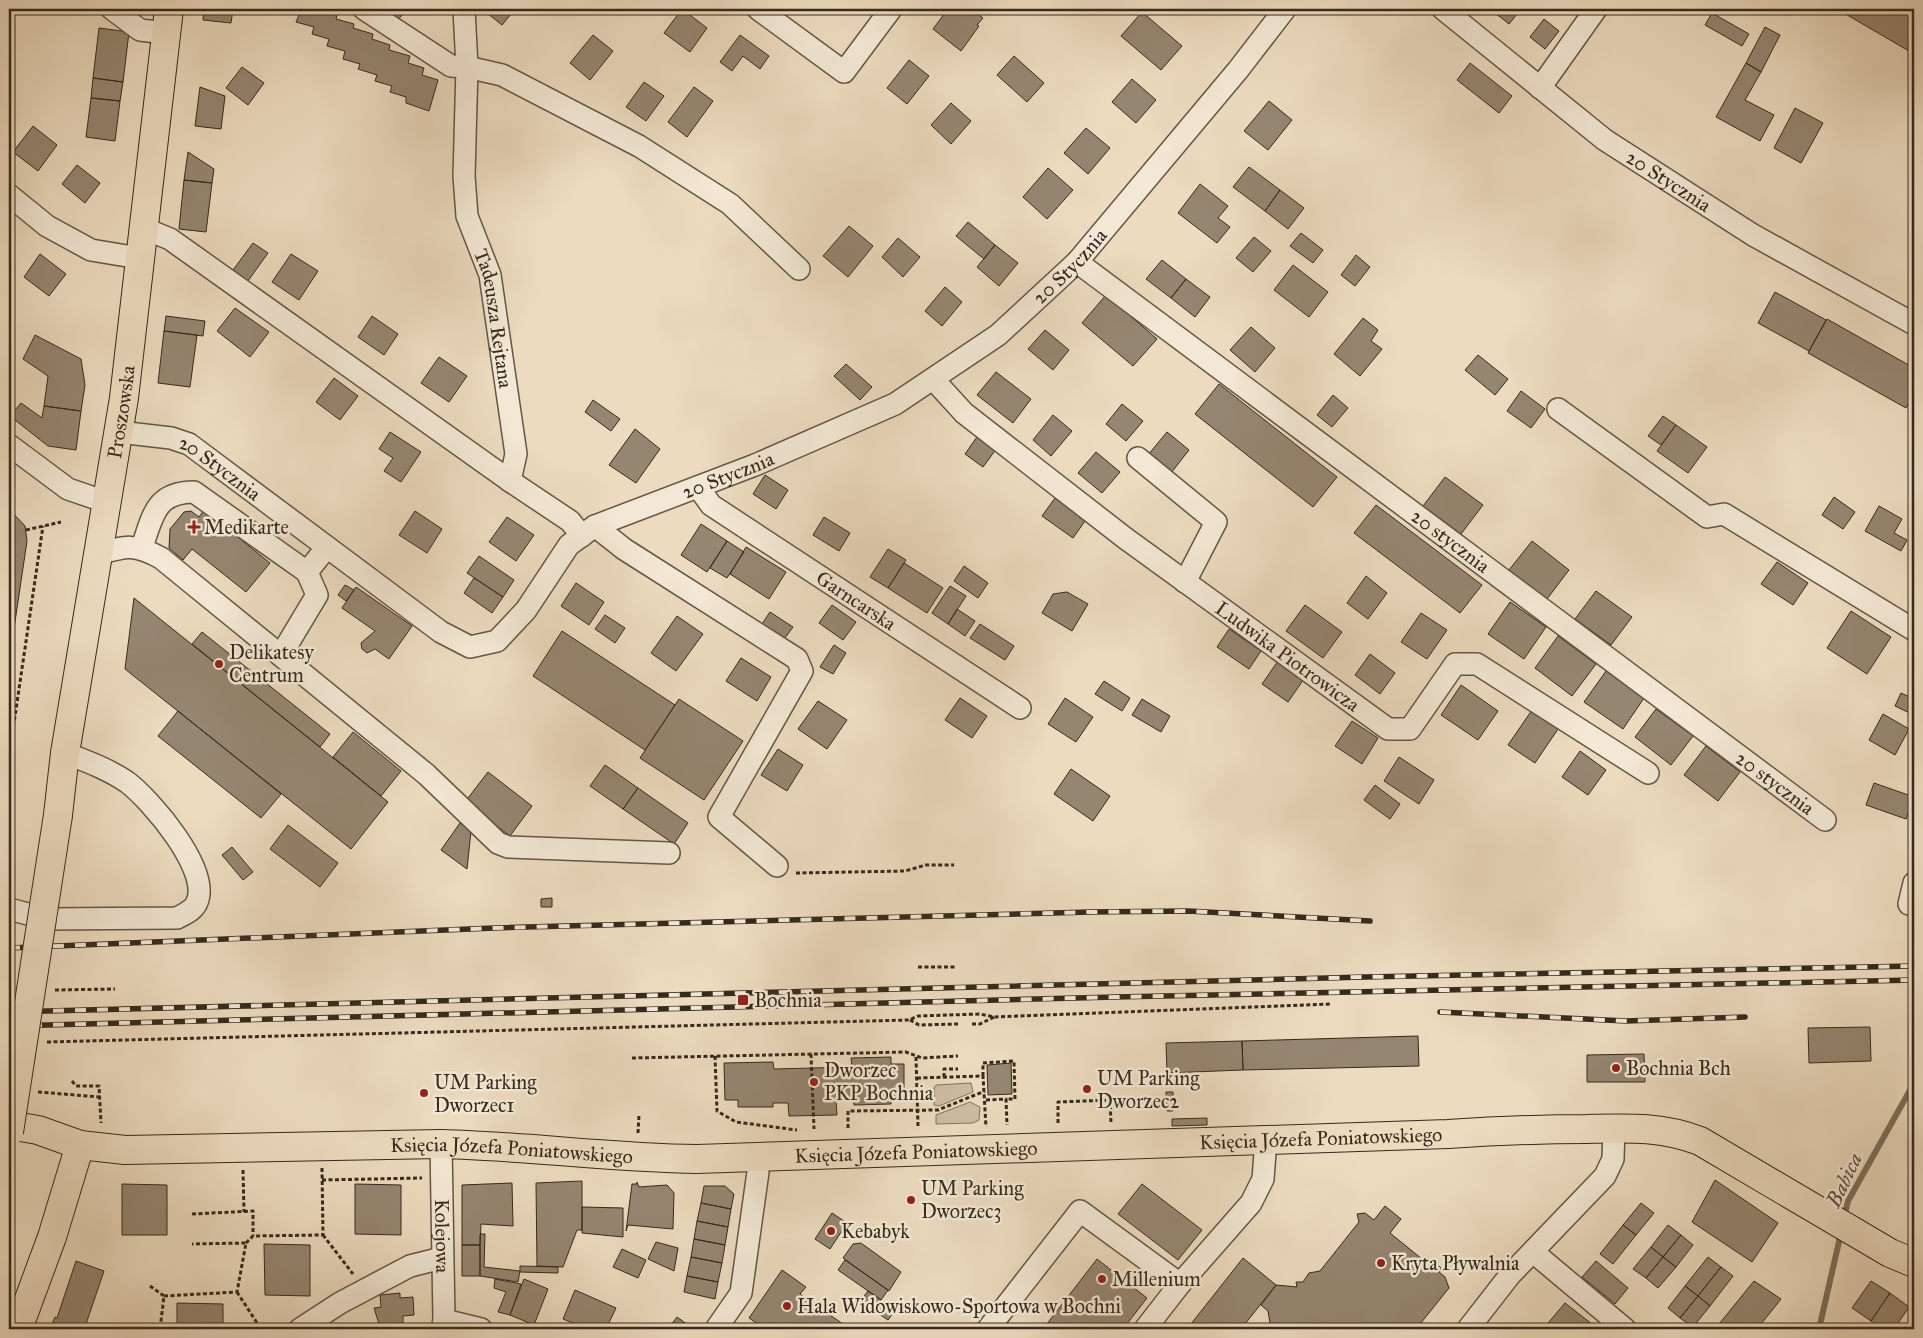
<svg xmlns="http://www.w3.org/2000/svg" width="1923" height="1338" viewBox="0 0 1923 1338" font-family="'IM FELL Great Primer',serif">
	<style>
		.green { fill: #cdbda3; stroke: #827460 }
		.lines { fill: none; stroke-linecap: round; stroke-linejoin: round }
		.stream { stroke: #7e705d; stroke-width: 6 }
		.building { fill: #958671; stroke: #362a1d }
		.minor-casing { stroke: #645646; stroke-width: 24 }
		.major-casing { stroke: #362a1d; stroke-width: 30 }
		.path { stroke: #362a1d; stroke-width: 3; stroke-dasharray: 4 2.5; stroke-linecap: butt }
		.minor { stroke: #f3e8d5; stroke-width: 21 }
		.major { stroke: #ecdbbf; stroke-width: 28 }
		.rail-casing { stroke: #362a1d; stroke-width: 5.5 }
		.rail { stroke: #f3e8d5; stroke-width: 4; stroke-dasharray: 11; stroke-linecap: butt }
		.major-bridge-casing { stroke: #362a1d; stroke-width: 30; stroke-linecap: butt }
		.major-bridge { stroke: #ecdbbf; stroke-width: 28 }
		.poi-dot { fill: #8f2418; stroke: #f3e8d5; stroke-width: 2 }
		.labels { text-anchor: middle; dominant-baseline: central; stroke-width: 5; stroke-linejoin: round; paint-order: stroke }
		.street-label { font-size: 20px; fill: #362a1d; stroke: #f3e8d5 }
		.poi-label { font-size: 20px; fill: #362a1d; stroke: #f3e8d5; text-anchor: start }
		.water-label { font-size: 21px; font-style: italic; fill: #5a4d3d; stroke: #f3e8d5 }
	</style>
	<rect width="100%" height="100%" fill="#ecdbbf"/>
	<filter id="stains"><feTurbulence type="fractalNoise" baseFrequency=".004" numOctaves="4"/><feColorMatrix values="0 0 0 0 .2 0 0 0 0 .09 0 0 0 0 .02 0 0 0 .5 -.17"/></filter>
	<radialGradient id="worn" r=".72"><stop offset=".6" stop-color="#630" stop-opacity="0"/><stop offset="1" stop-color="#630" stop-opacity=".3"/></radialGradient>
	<path class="green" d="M971 1083 973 1092 939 1106 934 1105V1088L936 1085Z
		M970 1102 980 1107 979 1120 973 1123 936 1124V1115Z"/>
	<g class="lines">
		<path class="stream" d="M1844 1218 1848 1201 1914 1083
			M1819 1329 1841 1233"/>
	</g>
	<path class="building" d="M204 9H233L231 23 203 20Z
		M281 9H328L338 12 336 19 354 24 353 28 373 34 372 39 390 45 389 50 410 56 408 63 424 68 422 75 438 80 429 111 406 103V97L390 92 392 86 375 81 377 75 358 69 360 64 343 59 345 51 327 46 329 39 312 34 314 27 296 22 299 15Z
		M383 9H406L399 19Z
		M482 9H515L502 25Z
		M682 9 707 28 690 52 664 33Z
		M948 9H971L983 18 977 25 979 26 961 51 933 29Z
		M1490 9H1521L1509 24Z
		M1837 9H1914V54Z
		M1142 12 1182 46 1161 70 1121 36Z
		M1712 13 1749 34 1742 46 1705 25Z
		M1544 19 1559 31 1545 49 1530 37Z
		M1765 27 1780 35 1761 72 1746 63Z
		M99 28 129 32 123 82 93 78Z
		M593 35 613 51 590 80 570 63Z
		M740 35 769 56 760 69 743 56 732 71 720 62Z
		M1014 56 1044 83 1027 102 997 75Z
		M909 60 929 76 907 104 887 88Z
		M1470 63 1512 96 1499 113 1457 80Z
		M1746 63 1761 72 1745 100 1774 115 1760 141 1716 117Z
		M242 67 264 83 248 105 226 88Z
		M93 78 123 82 120 101 91 98Z
		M1132 79 1156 100 1136 123 1112 102Z
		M644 82 664 96 646 121 626 107Z
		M200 87 225 96 221 129 195 126Z
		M694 87 713 101 687 137 668 122Z
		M91 98 120 101 115 141 86 137Z
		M1269 101 1292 120 1268 150 1244 131Z
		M951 103 971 121 951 144 931 125Z
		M1795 108 1823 123 1801 163 1774 148Z
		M33 126 57 145 38 171 13 152Z
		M1086 128 1110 148 1088 174 1064 153Z
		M188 152 214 169 212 183 184 180Z
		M77 165 100 183 85 203 62 184Z
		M1249 167 1280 190 1265 211 1233 187Z
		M1048 168 1073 190 1047 219 1023 197Z
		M184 180 212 183 206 232 179 229Z
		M1200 184 1228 206 1218 218 1230 227 1217 243 1178 213Z
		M1280 190 1304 208 1288 229 1265 211Z
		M968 222 995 245 984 259 956 236Z
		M849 226 873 246 848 277 823 256Z
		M1301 233 1323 250 1313 263 1290 246Z
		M1254 237 1271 251 1253 272 1236 258Z
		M898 238 920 257 903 277 882 257Z
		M253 243 268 253 248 281 233 270Z
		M995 245 1018 263 999 286 977 267Z
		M40 254 66 274 49 296 24 277Z
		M291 254 318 271 299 300 272 282Z
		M1356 255 1370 267 1355 286 1341 275Z
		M1162 260 1186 279 1171 298 1146 279Z
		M1293 265 1328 292 1309 317 1274 290Z
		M1186 279 1210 297 1195 317 1171 298Z
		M945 287 962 302 942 326 925 311Z
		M1775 292 1826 320 1809 351 1758 323Z
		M1106 295 1157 339 1133 366 1082 323Z
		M235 308 269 332 250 357 217 331Z
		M166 316 205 321 203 336 164 331Z
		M372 316 398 334 384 355 358 337Z
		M1363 318 1378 330 1371 341 1382 349 1360 376 1334 354Z
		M1827 319 1914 368V393L1906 408 1808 353Z
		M1251 327 1275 348 1255 372 1230 350Z
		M1045 330 1069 350 1053 370 1028 349Z
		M164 331 197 335 190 387 158 383Z
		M35 335 81 359 85 385 81 411 44 406 48 376 23 359Z
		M1478 355 1508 379 1495 395 1465 370Z
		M439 357 467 376 449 402 421 383Z
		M846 364 872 387 860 400 834 376Z
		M996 372 1031 399 1013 423 977 395Z
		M334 378 358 396 340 420 316 402Z
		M1219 384 1337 477 1313 507 1195 414Z
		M1521 391 1545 409 1531 428 1507 411Z
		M1333 395 1348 408 1332 427 1317 415Z
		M593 400 620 419 611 431 585 412Z
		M21 403 42 418 44 406 81 411 76 450 48 446 10 416Z
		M1122 404 1143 421 1126 441 1106 424Z
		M1053 415 1072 431 1051 456 1033 440Z
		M1663 416 1676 425 1661 445 1648 436Z
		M1676 425 1707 447 1688 473 1657 451Z
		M635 429 660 449 636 483 609 465Z
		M390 432 421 452 401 482 384 471 393 458 379 449Z
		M1167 432 1189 450 1171 473 1148 455Z
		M979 434 997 448 983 467 965 454Z
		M1096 452 1120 472 1102 493 1078 473Z
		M765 475 788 490 776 509 753 494Z
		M1445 477 1483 505 1461 534 1423 506Z
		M1834 497 1855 512 1843 529 1822 515Z
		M1055 498 1085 521 1073 538 1042 516Z
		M1376 505 1482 585 1460 613 1354 533Z
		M1879 506 1902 519 1894 533 1907 540 1901 551 1865 531Z
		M9 509 25 526 27 541 9 662Z
		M204 510 270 563 246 592 192 549 183 560 169 548 170 529 184 512 191 511 199 517Z
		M415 511 442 529 427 553 399 535Z
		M507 517 534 535 516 561 489 542Z
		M824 517 850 533 839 551 813 535Z
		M701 524 727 541 707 572 681 555Z
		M727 541 744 552 727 578 710 568Z
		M1532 541 1569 570 1547 599 1509 570Z
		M746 547 786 572 769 599 730 574Z
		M888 549 906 560 888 588 870 577Z
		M479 556 514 580 503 597 467 573Z
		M1777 562 1808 583 1793 605 1761 584Z
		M904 563 943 588 927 613 888 588Z
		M964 566 988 583 978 598 954 581Z
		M1366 576 1387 593 1368 619 1347 603Z
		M474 578 503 597 492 613 464 593Z
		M576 583 604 602 589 625 561 606Z
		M345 585 354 590 346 601 338 595Z
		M950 586 966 596 948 624 932 613Z
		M356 587 412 626 389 659 375 649 367 653 362 649 361 643 375 631 342 608Z
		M1596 591 1632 617 1611 645 1575 619Z
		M1067 592 1088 604 1072 631 1042 613 1053 594Z
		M134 598 388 802 351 849 125 669Z
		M1510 602 1546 627 1524 659 1488 634Z
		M832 605 856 622 843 640 819 623Z
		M1305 605 1342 632 1323 658 1286 631Z
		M957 609 975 621 965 636 948 624Z
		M1851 611 1891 637 1867 674 1827 648Z
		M770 612 793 627 782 642 760 627Z
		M1421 613 1447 630 1427 659 1401 642Z
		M605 615 625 628 615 643 595 629Z
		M677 616 703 634 676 671 651 653Z
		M980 624 1014 646 1005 660 970 638Z
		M1229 629 1261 651 1249 669 1217 647Z
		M562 631 675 705 645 750 533 676Z
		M202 632 330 734 320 747 192 644Z
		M1558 636 1596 664 1572 696 1535 668Z
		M834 645 846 653 833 674 820 667Z
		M1370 654 1395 673 1380 694 1355 675Z
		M741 658 771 677 757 701 726 681Z
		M1280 658 1306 676 1288 702 1262 684Z
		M1606 671 1644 698 1623 729 1584 702Z
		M1104 681 1130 698 1122 711 1095 694Z
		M1461 685 1498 711 1478 740 1441 715Z
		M1901 693 1914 699V715L1895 706Z
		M960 698 987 716 972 738 945 720Z
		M1065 698 1093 717 1076 742 1048 724Z
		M679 699 743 741 704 800 640 758Z
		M1142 699 1170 716 1161 732 1132 715Z
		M818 701 847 720 827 749 798 729Z
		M1656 709 1693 736 1671 765 1635 737Z
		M1532 710 1558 729 1535 763 1508 745Z
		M178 711 281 794 261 818 158 736Z
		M1883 714 1909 729 1895 755 1869 740Z
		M1352 721 1378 738 1362 764 1335 746Z
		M353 732 401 771 381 796 333 757Z
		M1706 746 1740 772 1718 801 1684 775Z
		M778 749 803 765 787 791 761 775Z
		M1580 751 1606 770 1588 795 1562 777Z
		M1399 757 1434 780 1419 804 1384 781Z
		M605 765 638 788 623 809 590 786Z
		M1071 769 1110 796 1093 821 1054 794Z
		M488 772 532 806 510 836 465 802Z
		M1874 783 1914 797 1906 819 1866 805Z
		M1375 785 1400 804 1390 819 1364 800Z
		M638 788 688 823 674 844 623 809Z
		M460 823 471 831 467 869 441 850Z
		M288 825 338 863 320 887 270 849Z
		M232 847 253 872 243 880 222 855Z
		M552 898V907H541V899Z
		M1870 1027 1871 1061 1809 1063 1808 1028Z
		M1418 1036 1419 1066 1243 1070 1242 1041Z
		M1242 1041 1243 1070 1167 1073 1166 1043Z
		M1644 1054 1645 1082H1587V1055Z
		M891 1057V1064H904V1096H891V1104L854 1105 853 1100H836L837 1115 789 1116 788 1103H773V1107H738V1100H725L724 1063 773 1062 774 1069 852 1067 851 1058Z
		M1011 1063 1012 1094 988 1095 987 1065Z
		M1166 1092H1173V1111H1167Z
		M1207 1118V1125L1172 1126V1119Z
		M1715 1180 1778 1223 1752 1262 1692 1222Z
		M582 1181V1230H577L563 1267 537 1266 536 1183Z
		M637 1182 639 1187 667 1185 674 1193 673 1229 628 1225 626 1231 632 1184H637Z
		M512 1183 513 1226 481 1224 480 1245H462V1185Z
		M122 1184 167 1185V1235H122Z
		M355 1184 401 1185V1235L355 1234Z
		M1142 1184 1202 1230 1178 1260 1118 1214Z
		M704 1186H725L734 1194 731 1209 701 1203Z
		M701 1203 731 1209 728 1227 697 1221Z
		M1641 1203 1654 1213 1636 1235 1623 1225Z
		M1385 1206 1401 1219 1390 1233 1422 1259 1425 1255 1441 1268 1439 1272 1445 1277 1449 1288 1416 1329H1289V1327L1271 1329 1268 1311 1261 1305 1276 1285 1297 1287 1296 1282H1303L1309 1273 1320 1271 1359 1222 1357 1214 1365 1213 1374 1220Z
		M582 1207 623 1208V1237L582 1233Z
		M832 1213 847 1223 830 1249 815 1239Z
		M697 1221 728 1227 725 1245 694 1239Z
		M1623 1225 1636 1235 1613 1264 1600 1254Z
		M1668 1225 1681 1235 1663 1257 1651 1247Z
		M480 1234H485L484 1267 520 1271 518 1282 480 1276Z
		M1681 1235 1693 1245 1676 1267 1663 1257Z
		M694 1239 725 1245 722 1263 691 1257Z
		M656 1242 678 1248 674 1271 648 1259Z
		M861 1243 901 1272 889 1291 843 1258 853 1244Z
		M264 1244 310 1245V1296L265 1295Z
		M462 1245H480V1276H462Z
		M1651 1247 1663 1257 1646 1278 1633 1269Z
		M622 1249 646 1260 638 1278 613 1267Z
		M691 1257 722 1263 718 1282 687 1276Z
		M1663 1257 1676 1267 1658 1288 1646 1278Z
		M1708 1257 1721 1267 1698 1296 1685 1286Z
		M1243 1258 1276 1285 1241 1329H1187Z
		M1097 1259 1147 1298 1123 1329H1043Z
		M845 1260 888 1290 881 1300 838 1270Z
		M76 1261 104 1271 85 1327 82 1329H50L55 1317 57 1318Z
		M1596 1261 1628 1288 1615 1304 1582 1277Z
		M520 1266 558 1267V1273L520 1272Z
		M1721 1267 1733 1276 1710 1306 1698 1296Z
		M782 1270 806 1287 800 1294 850 1329H753L758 1324 749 1318Z
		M687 1276 718 1282 715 1299 684 1292Z
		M495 1279 521 1284 510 1315 498 1312 506 1292 494 1288Z
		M524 1279 548 1289 534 1325 510 1315Z
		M1754 1281 1781 1299 1757 1329H1715Z
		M1871 1281 1890 1293 1871 1321 1852 1308Z
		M1685 1286 1698 1296 1680 1318 1668 1308Z
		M575 1290 616 1308 606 1329H588L563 1319Z
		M868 1291 881 1300 872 1311 859 1303Z
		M400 1293V1298L413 1297 414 1315 403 1316V1325L379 1324 374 1308 381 1307 380 1295Z
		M1890 1293 1909 1307 1894 1329H1882L1871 1321Z
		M1698 1296 1710 1306 1693 1327 1680 1318Z
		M177 1303 223 1304V1329H177Z
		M878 1303 893 1313 888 1320 873 1310Z
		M1565 1303 1597 1328 1596 1329H1543Z
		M677 1317 692 1328V1329H668Z"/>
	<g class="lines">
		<defs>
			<g id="minor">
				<path d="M112 9 140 30 166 33"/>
				<path d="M364 9 451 66 467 67 502 75 639 146 730 204 799 269"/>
				<path id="s1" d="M464 9 467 67 464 176 467 216 490 275 516 454 510 481"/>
				<path d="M758 9 844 72 891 9"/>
				<path id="s2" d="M1443 9 1605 140 1753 235 1914 324"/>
				<path d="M1540 88 1596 9"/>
				<path d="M9 195 47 226 91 250 139 258"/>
				<path d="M143 228 170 239 510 481 570 521 582 536"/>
				<path id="s3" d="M1077 262 1825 820"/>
				<path id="s4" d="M933 379 964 413 1125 538 1388 729H1410L1455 664H1477L1648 773"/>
				<path d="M1558 409 1707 517 1724 514 1914 630"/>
				<path id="s5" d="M119 432 171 438 189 444 441 632 470 647 497 641 526 610 569 545 595 526 755 465 895 404 998 335 1077 262 1238 70 1285 9"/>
				<path d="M9 445 68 489 106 502"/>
				<path d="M1138 458 1216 522 1185 582"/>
				<path id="s6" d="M698 487 711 505 1020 708"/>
				<path d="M595 526 624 549 797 659 802 671 719 817 777 866"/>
				<path d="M142 547C153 516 155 492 194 492L307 572"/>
				<path d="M98 554C126 546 134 543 161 558L426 774 498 843 508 847 669 853"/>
				<path d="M281 655 317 595 307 572 327 547"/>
				<path d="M1909 904 1914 883"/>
				<path d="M9 909 47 919 177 918C185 914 194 910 197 902 211 870 151 800 127 782 108 769 86 761 65 753"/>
				<path id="s7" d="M441 1144 444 1320 442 1329"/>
				<path d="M1533 1252 1625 1329"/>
				<path d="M444 1320 481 1329"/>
				<path d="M300 1329 340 1303 410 1266 442 1258"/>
				<path d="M716 1329 741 1293 758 1172 757 1158"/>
				<path d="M988 1329 1080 1211 1180 1284"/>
				<path d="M1145 1329 1180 1284 1251 1203 1263 1179 1266 1139"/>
				<path d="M1468 1329 1510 1275 1605 1176 1613 1159 1614 1128"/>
			</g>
			<g id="major">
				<path id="s8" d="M58 815 65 753 124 398 169 9"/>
				<path id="s9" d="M9 1125 38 1130 80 1145 125 1150 441 1144C527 1146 611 1158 697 1159L1448 1134C1495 1131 1540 1129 1586 1129 1627 1128 1661 1126 1700 1141L1890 1253 1914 1263"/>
				<path d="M18 1329 52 1237 80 1145"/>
			</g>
		</defs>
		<use href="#minor" class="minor-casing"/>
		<use href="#major" class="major-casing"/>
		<path class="path" d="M26 530 61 522
			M9 732 14 723 43 526
			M796 873 905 871 926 865H954
			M918 967H957
			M55 990 115 989
			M910 1020 919 1025 958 1024
			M972 1024H980L994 1017
			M47 1042 909 1020 918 1016 980 1014 994 1017 1330 1004
			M811 1054 814 1129
			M715 1056 717 1111 736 1122 797 1130
			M916 1057 918 1126
			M632 1058 906 1052 922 1058 958 1056
			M983 1076V1063L1014 1061 1015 1099H1006
			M944 1077V1069H958
			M917 1078 983 1076 986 1127
			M72 1081 76 1086H99L101 1123
			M38 1092 100 1097
			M986 1100 1006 1099 1007 1125
			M1058 1123V1102L1110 1100 1111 1123
			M848 1128V1111L938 1110 985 1091
			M638 1133 639 1115
			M243 1170 244 1212
			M322 1180 422 1178
			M192 1214 253 1211V1236
			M323 1235 353 1274
			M246 1243 253 1236 323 1235 322 1168
			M150 1286 164 1296 160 1329
			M237 1292 261 1329
			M164 1296 237 1292 246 1243 192 1244"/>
		<use href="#minor" class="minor"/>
		<use href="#major" class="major"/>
		<defs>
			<path id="rail" d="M9 948 494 928 1090 912 1188 911 1370 921
				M9 1012 1365 977 1914 966
				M1440 1012 1626 1021 1745 1017
				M9 1026 1115 997 1914 980"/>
		</defs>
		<use href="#rail" class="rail-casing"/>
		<use href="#rail" class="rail"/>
		<defs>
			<path id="major-bridge" d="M9 1132 58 815"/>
		</defs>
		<use href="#major-bridge" class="major-bridge-casing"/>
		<use href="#major-bridge" class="major-bridge"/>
	</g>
	<g class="poi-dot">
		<path d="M191.5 519.5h5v5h5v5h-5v5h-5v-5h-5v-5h5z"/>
		<circle cx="219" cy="664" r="5"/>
		<rect x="737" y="994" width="12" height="12" rx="2.5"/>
		<circle cx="1616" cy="1068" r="5"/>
		<circle cx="814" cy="1082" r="5"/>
		<circle cx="1087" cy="1089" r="5"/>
		<circle cx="424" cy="1093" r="5"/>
		<circle cx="911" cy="1200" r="5"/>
		<circle cx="831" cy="1231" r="5"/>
		<circle cx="1381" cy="1263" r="5"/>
		<circle cx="1102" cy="1279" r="5"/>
		<circle cx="787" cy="1306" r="5"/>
	</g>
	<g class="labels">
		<g class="street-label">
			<text stroke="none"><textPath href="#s2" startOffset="284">20 Stycznia</textPath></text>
			<text stroke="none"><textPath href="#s5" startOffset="1146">20 Stycznia</textPath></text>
			<text stroke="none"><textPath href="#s1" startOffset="314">Tadeusza Rejtana</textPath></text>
			<text stroke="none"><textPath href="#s8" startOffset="408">Proszowska</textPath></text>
			<text stroke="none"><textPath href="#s5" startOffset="110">20 Stycznia</textPath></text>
			<text stroke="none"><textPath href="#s5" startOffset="741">20 Stycznia</textPath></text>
			<text stroke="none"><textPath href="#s3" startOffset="466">20 stycznia</textPath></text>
			<text stroke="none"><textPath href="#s6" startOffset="196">Garncarska</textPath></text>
			<text stroke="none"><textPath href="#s4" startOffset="451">Ludwika Piotrowicza</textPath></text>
			<text stroke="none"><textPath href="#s3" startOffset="871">20 stycznia</textPath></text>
			<text stroke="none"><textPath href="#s9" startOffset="1316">Księcia Józefa Poniatowskiego</textPath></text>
			<text stroke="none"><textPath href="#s9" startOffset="911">Księcia Józefa Poniatowskiego</textPath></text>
			<text stroke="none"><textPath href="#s9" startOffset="506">Księcia Józefa Poniatowskiego</textPath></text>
			<text stroke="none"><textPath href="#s7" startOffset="92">Kolejowa</textPath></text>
		</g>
		<g class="poi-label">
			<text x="204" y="527">Medikarte</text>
			<text x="229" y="652">Delikatesy<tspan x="229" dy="23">Centrum</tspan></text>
			<text x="754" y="1000">Bochnia</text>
			<text x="1626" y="1068">Bochnia Bch</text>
			<text x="824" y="1070">Dworzec<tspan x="824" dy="23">PKP Bochnia</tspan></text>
			<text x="1097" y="1078">UM Parking<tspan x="1097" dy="23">Dworzec2</tspan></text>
			<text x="434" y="1082">UM Parking<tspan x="434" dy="23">Dworzec1</tspan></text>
			<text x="921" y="1188">UM Parking<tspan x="921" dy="23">Dworzec3</tspan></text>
			<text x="841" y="1231">Kebabyk</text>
			<text x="1391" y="1263">Kryta Pływalnia</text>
			<text x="1112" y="1279">Millenium</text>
			<text x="797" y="1306">Hala Widowiskowo-Sportowa w Bochni</text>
		</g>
		<g class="water-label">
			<text transform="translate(1844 1180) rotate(-65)">Babica</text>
		</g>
	</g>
	<rect width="1923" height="1338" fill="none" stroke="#ecdbbf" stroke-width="30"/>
	<rect x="10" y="10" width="1903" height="1318" fill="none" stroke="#362a1d" stroke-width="2.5"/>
	<rect x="15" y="15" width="1893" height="1308" fill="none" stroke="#362a1d"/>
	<rect width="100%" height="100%" filter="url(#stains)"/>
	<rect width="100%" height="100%" fill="url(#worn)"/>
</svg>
